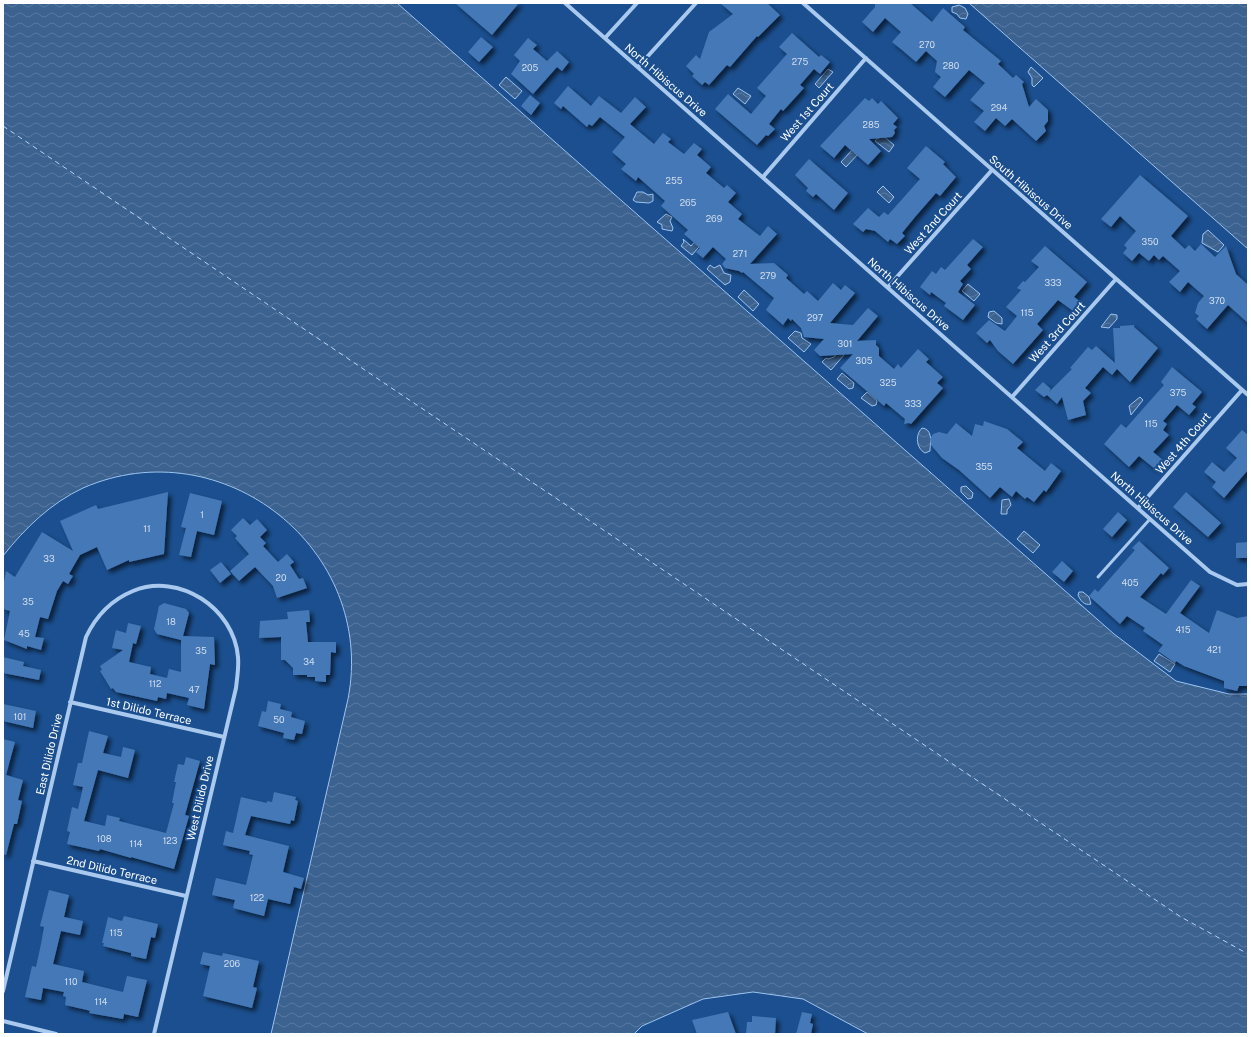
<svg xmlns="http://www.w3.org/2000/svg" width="1251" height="1037" viewBox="0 0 1251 1037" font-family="'Public Sans',sans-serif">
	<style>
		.water { fill: url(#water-waves); stroke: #9cc4f0 }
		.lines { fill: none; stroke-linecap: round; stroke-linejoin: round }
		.ferry { stroke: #b5d3f5; stroke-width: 1; stroke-dasharray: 5 4; stroke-linecap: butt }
		.building { fill: #4478b7; filter: url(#shadow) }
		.lane { stroke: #a9c9ee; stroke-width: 3 }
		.street { stroke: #a9c9ee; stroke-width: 4 }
		.labels { text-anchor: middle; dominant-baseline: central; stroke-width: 4; stroke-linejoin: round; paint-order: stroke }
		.number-label { font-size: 9px; fill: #d0dded }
		.street-label { font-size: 11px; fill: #fff; stroke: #1b4f8f }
	</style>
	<defs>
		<pattern id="water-waves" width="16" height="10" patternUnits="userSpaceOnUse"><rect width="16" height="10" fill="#3c6290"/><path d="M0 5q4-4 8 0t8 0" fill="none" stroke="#597aa1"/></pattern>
		<filter id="shadow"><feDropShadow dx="3.5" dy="3.5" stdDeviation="2" flood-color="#0009"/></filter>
	</defs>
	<rect width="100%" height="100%" fill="#1b4f8f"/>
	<path class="water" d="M3 3H397L1114 634 1176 681 1229 694H1248V1034H868L803 999 753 992 703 999 642 1026 634 1034H271L348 699C377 550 223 427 83 488 51 503 25 528 3 556Z
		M969 3H1248V249Z
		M959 5 965 8 968 14 966 19 960 18 957 14 952 12V7Z
		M1031 67 1043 78 1034 87 1032 85V78L1028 72Z
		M828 69 833 72 819 88 815 84Z
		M506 77 522 91 515 99 499 85Z
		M738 88 751 96 745 104 733 94Z
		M881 134 894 145 889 152 875 141Z
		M853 149 859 153 846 167 841 162Z
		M883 186 894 197 889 203 877 192Z
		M637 192H643L648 195 653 194V201L649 203 636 202 633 200Z
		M666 214 672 217 670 221 673 228 672 231 662 229V225L657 222Z
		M1208 230 1224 245 1218 252 1202 243 1203 234Z
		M699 237 704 241 692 255 681 246 684 242 683 239 691 246Z
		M710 265 714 268 720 265 724 273 731 275 730 282 725 285 707 269Z
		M968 284 980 294 974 301 962 291Z
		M744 290 759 304 753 311 738 297Z
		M994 311 1002 318V324L996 323 988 317 989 312Z
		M1111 314 1117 315V319L1109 328 1101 327Z
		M795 331 801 333 802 338 811 344 804 352 788 338Z
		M839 351 844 355 831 370 822 362 826 358 828 359 834 357Z
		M842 373 854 383 853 388 849 389 837 379Z
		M867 392 877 401 876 405 872 406 861 398Z
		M1140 397 1143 400 1131 415 1129 406Z
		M922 428C932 429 931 440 930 449V451L925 453C916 448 915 435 922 428Z
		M966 486 973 493 972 498 968 499 961 492V487Z
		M1009 499 1011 505 1007 510V514H1001L1002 500Z
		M1024 531 1040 545 1033 553 1017 539Z
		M1079 592H1083L1089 597 1091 604C1084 606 1080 600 1078 595Z
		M1159 654 1175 664 1170 672 1154 661Z"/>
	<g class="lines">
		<path class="ferry" d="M3 126 396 391 1181 917 1248 954"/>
	</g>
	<path class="building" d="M455 3H519L492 35Z
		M720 3H767L780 15 758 37 757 36 730 67 727 65 709 85 705 82 702 85 692 76 694 74 686 66 696 55 700 59 709 32 733 14Z
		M875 3H910L932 22 943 8 965 27 963 30 1001 61 998 64 1013 78 1016 75 1024 82 1022 84 1029 107 1036 99 1048 110V121L1044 126 1046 131 1036 141 1012 119 1005 126 996 118 985 131 974 122 984 111 970 100 985 83 969 70 945 97 933 87 941 77 935 72 937 61 926 51 916 62 902 50 892 42 901 32 885 18 873 32 862 22 875 7Z
		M792 33 819 57 821 55 830 62 820 74 814 69 800 85 804 88 783 111 781 109 769 124 775 129 768 136 766 135 757 145 715 109 728 94 751 114 766 96 757 88 787 54 779 47Z
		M481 37 493 47 479 62 468 52Z
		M528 38 537 45 533 49 547 61 557 51 569 62 562 71 557 67 533 94 511 74 520 61 514 55Z
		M568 86 591 106 599 96 621 113 635 97 646 107 630 124 654 144 663 133 671 139 668 142 684 154 694 143 702 149 697 155 711 167 706 173 724 188 727 185 736 193 728 202 742 214 738 219 760 236 768 226 777 234 750 264 774 263 788 275 786 278 804 294 807 291 818 301 833 283 841 290 845 285 855 293 830 323 853 325 868 308 878 316 857 341 876 340V345L879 348V356L894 369 898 364 901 368 918 349 929 359 926 362 943 377 937 383 943 388 911 424 909 423 904 424 905 419 886 403 884 406 840 368 853 354 820 356 814 350 824 339 804 337 801 328 792 319 791 321 788 318 783 325 766 310 774 298 743 272 742 273 739 271 725 268 722 264 726 259 713 247 703 258 696 252 700 248 684 234 688 230 661 206 665 201 638 177 636 181 621 169 626 164 612 152 625 137 600 117 592 126 589 124 587 127 563 106 561 109 554 103Z
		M530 95 540 103 531 115 521 106Z
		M865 98 869 101 872 98 878 104 881 101 898 118 893 124 897 127 894 130 895 133 892 137 869 139 881 151 868 165 845 145 834 158 820 146Z
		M926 146 945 162 943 164 956 177 940 196 936 193 915 217 902 233 905 236 897 244 890 239 888 242 875 231 866 229 863 232 853 224 868 208 879 217 884 212 888 215 920 179 907 168Z
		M809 159 848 193 834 210 816 194 813 197 806 191 808 188 795 175Z
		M1140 175 1188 216 1171 236 1185 249 1189 245 1195 251 1201 244 1215 257 1226 246 1236 274 1248 285V323L1228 305 1207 329 1196 319 1199 316 1195 313 1198 303 1204 296 1188 282 1180 292 1169 282 1180 271 1163 256 1159 260 1154 255 1149 261 1139 253 1132 261 1123 253 1127 248 1124 245 1136 231 1120 216 1111 227 1101 219Z
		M973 239 983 247 967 265 971 269 960 281 963 284 958 292 975 305 963 320 944 306 946 303 931 292 930 295 920 287 932 271 936 274 941 267 945 270Z
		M1045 246 1087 282 1074 297 1081 302 1073 311 1058 300 1037 324 1043 330 1013 364 998 351 990 340 987 343 976 333 989 320 1005 331 1017 316 1006 307 1021 290 1017 288 1023 281 1025 282 1039 267 1031 261Z
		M1134 325V327L1158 348 1130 382 1117 369 1112 375 1103 367 1085 388 1091 393 1083 401 1086 415 1068 420 1062 397 1057 404 1047 395 1044 397 1035 390 1043 382 1051 389 1049 392 1072 369 1070 368 1088 347 1092 350 1096 346 1115 363 1113 328H1120V326Z
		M1172 367 1202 392 1192 404 1196 407 1189 415 1177 405 1163 421 1167 424 1163 430 1169 435 1153 452 1163 460 1155 469 1139 456 1129 467 1104 444 1121 424 1126 428 1164 385 1161 382Z
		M984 421 1007 429 1023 442 1017 448 1045 471 1051 463 1061 471 1046 492 1044 490 1034 502 1027 497 1025 499 1016 491 1012 497 1000 487 990 498 959 470 942 458 931 445 930 439 933 434 939 432 947 434 956 423 972 436 975 424 983 426Z
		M1242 430 1248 435V470L1224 498 1212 487 1216 482 1204 472 1212 462 1224 472 1237 458 1226 448Z
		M168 492 164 554 129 562V560L107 570 97 547 80 555 69 574 73 576 68 584 63 581 57 591 48 619 40 617 35 637 44 638 41 650 27 646V649L4 640 10 611 3 609V587L6 571 15 577 42 532 73 551 60 521 96 505 98 509Z
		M1186 492 1221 523 1208 537 1173 507Z
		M190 493 222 501 214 535 197 531 191 557 179 555 186 528 181 527Z
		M1118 512 1127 520 1112 537 1103 529Z
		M243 518 250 525 257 519 267 530 260 537 266 543 263 546 278 562 287 554 294 562 290 565 299 579 303 578 307 588 277 598 273 586 255 567 239 581 230 571 249 554 235 538 237 536 231 530Z
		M1139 541 1169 568 1163 575 1161 573 1140 597 1166 614 1191 580 1200 586 1180 613 1209 633 1217 610 1237 618 1248 616V686H1239L1237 691 1224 688V681L1184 666 1176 661 1175 663 1158 651 1163 645 1143 631 1145 628 1127 616 1120 624 1089 596 1095 589 1098 592 1135 550 1132 548Z
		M1248 542V558H1236V543Z
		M1062 561 1073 571 1064 582 1052 572Z
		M221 562 231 574 220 583 210 570Z
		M164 603 186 609 189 613 183 636 214 637 215 665 210 664 204 709 187 705 189 698 167 693 166 699 158 697 157 701 116 692 113 688 111 689 100 671 102 670 100 666 123 650 112 648 116 630 126 633 128 623 141 626 136 644 133 643 129 662 151 667 150 674 167 678 169 669 181 672V640L157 634 154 629 159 606Z
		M309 610 310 622H306L308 642H336V653L331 652 330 675H326V682L315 681V677H307V675H293V668L285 660H281V637L259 638 260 621 288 619 287 612Z
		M3 657 24 662 23 666 41 670 39 680 3 673Z
		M268 701 281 704 280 709 292 712 291 717 305 721 302 734 296 733 294 740 283 738 284 733 258 726 262 711 266 712Z
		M3 704 36 711 33 728 3 721Z
		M89 731 108 736 103 753 121 757 123 747 135 750 128 778 98 770 84 821 105 826 107 815 120 818 119 821 166 833 174 803H172L176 782H174L178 764 184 765 186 757 200 761 185 815 189 816 174 869 131 857V858L100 849 99 851 67 844 70 832 67 831 72 807 78 809 83 787 73 785 78 763H82Z
		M3 739 15 742 6 775 23 780 18 800 22 801 17 824H14L6 855 3 854Z
		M274 792 296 797 295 800 298 801 294 821 291 820 290 824 251 816 245 835 289 846 283 872 304 878 301 889 294 887 290 904 268 899 264 916 233 908 235 900 212 895 216 878 246 885 253 855 249 854 250 851 223 845 226 831 233 833 241 797 267 803V801L272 802Z
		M49 890 69 895 64 917 83 921 80 935 61 931 53 964 84 971 82 982 123 992 127 976 147 980 138 1017 124 1014 123 1019 89 1013 90 1011 87 1010 65 1005 66 997 63 996 64 992 43 988 41 1000 25 997 32 966 36 967 41 944 44 927 40 926Z
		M124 916 158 924 155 938 151 937 146 959 131 956V953L103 946 104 943H102L108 917 122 921Z
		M203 952 222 956 223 953 259 961 253 987 257 988 252 1008 203 996 210 966 200 964Z
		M728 1012 736 1034H697L692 1020Z
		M802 1012 812 1014 810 1023 813 1024 811 1034H796Z
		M752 1016 776 1018 775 1034H746L747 1022H752Z"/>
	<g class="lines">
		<path class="lane" d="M1098 577 1150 519"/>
		<path class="street" d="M565 3 1210 572 1237 585 1248 584
			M803 3 1248 395
			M605 38 637 3
			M638 67 696 3
			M763 177 866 58
			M888 287 992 170
			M1012 397 1116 279
			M1138 508 1242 390
			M70 702 224 737
			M33 861 186 896
			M3 991 86 637C96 616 111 600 133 591 179 572 234 608 238 657 239 668 237 678 236 688L154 1034
			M3 1021 56 1034"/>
	</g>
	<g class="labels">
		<g class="number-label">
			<text x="927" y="44">270</text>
			<text x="800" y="61">275</text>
			<text x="951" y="65">280</text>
			<text x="530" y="67">205</text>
			<text x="999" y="107">294</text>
			<text x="871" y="124">285</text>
			<text x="674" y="180">255</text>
			<text x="688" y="202">265</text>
			<text x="714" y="218">269</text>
			<text x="1150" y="241">350</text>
			<text x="740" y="253">271</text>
			<text x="768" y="275">279</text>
			<text x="1053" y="282">333</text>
			<text x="1217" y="300">370</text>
			<text x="1027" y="312">115</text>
			<text x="815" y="317">297</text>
			<text x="845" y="343">301</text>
			<text x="864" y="360">305</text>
			<text x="888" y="382">325</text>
			<text x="1178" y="392">375</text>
			<text x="913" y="403">333</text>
			<text x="1151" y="423">115</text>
			<text x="984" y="466">355</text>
			<text x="202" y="514">1</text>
			<text x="147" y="528">11</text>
			<text x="49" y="558">33</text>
			<text x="281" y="577">20</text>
			<text x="1130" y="582">405</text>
			<text x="28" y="601">35</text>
			<text x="171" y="621">18</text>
			<text x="1183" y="629">415</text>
			<text x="24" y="633">45</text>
			<text x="1214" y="649">421</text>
			<text x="201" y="650">35</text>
			<text x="309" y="661">34</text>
			<text x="155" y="683">112</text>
			<text x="194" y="689">47</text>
			<text x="20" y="716">101</text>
			<text x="279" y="719">50</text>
			<text x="104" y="838">108</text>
			<text x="170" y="840">123</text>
			<text x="136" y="843">114</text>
			<text x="257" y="897">122</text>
			<text x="116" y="932">115</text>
			<text x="232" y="963">206</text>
			<text x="71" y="981">110</text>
			<text x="101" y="1001">114</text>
		</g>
		<g class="street-label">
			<text transform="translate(666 80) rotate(41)">North Hibiscus Drive</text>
			<text transform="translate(807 112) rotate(-49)">West 1st Court</text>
			<text transform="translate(1031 192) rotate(41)">South Hibiscus Drive</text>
			<text transform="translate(933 223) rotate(-48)">West 2nd Court</text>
			<text transform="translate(909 294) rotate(41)">North Hibiscus Drive</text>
			<text transform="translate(1057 332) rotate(-48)">West 3rd Court</text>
			<text transform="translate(1183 443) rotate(-49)">West 4th Court</text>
			<text transform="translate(1152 508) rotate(41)">North Hibiscus Drive</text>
			<text transform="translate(149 711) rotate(13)">1st Dilido Terrace</text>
			<text transform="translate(49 754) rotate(-77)">East Dilido Drive</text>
			<text transform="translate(200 798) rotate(-77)">West Dilido Drive</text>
			<text transform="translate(112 870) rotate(13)">2nd Dilido Terrace</text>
		</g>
	</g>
	<rect width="1251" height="1037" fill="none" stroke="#ffffff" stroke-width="8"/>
</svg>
